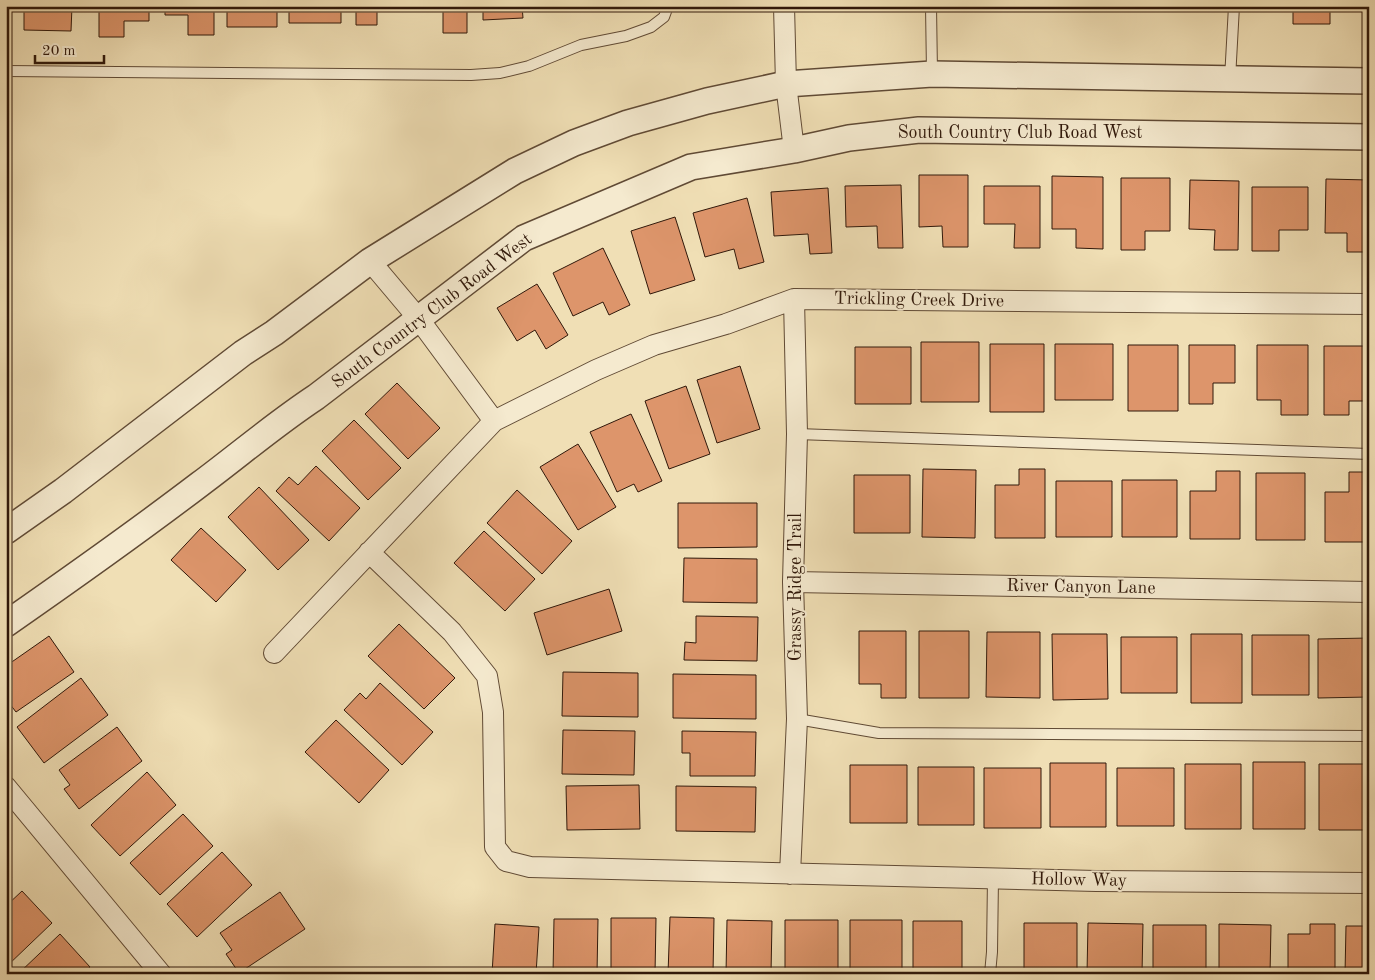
<svg xmlns="http://www.w3.org/2000/svg" width="1375" height="980" viewBox="0 0 1375 980" font-family="'Old Standard TT',serif">
	<style>
		.building { fill: #dd956b; stroke: #30180a }
		.lines { fill: none; stroke-linecap: round; stroke-linejoin: round }
		.service-casing { stroke: #604a35; stroke-width: 12 }
		.minor-casing { stroke: #604a35; stroke-width: 22 }
		.tertiary-casing { stroke: #604a35; stroke-width: 28 }
		.service { stroke: #f5eacf; stroke-width: 10 }
		.minor { stroke: #f5eacf; stroke-width: 20 }
		.tertiary { stroke: #f5eacf; stroke-width: 25 }
		.labels { text-anchor: middle; dominant-baseline: central; stroke-width: 4; stroke-linejoin: round; paint-order: stroke }
		.street-label { font-size: 18px; fill: #30180a; stroke: #f5eacf }
	</style>
	<rect width="100%" height="100%" fill="#f0dfb5"/>
	<filter id="stains"><feTurbulence type="fractalNoise" baseFrequency=".004" numOctaves="4"/><feColorMatrix values="0 0 0 0 .2 0 0 0 0 .09 0 0 0 0 .02 0 0 0 .5 -.17"/></filter>
	<radialGradient id="worn" r=".72"><stop offset=".6" stop-color="#630" stop-opacity="0"/><stop offset="1" stop-color="#630" stop-opacity=".3"/></radialGradient>
	<path class="building" d="M24 6H72L71 31 24 30Z
		M99 6H149V21H124V37H99Z
		M165 6H214V35H188V15H165Z
		M227 6H277V27H227Z
		M289 6H341V23H289Z
		M356 6H377V25H356Z
		M443 6H467V33H443Z
		M483 6H522L523 18 483 20Z
		M1293 6H1330V24H1293Z
		M919 175H968V247H943L942 226 919 227Z
		M1052 176 1103 177V249L1076 248V229H1052Z
		M1121 178H1170V231H1145V250H1121Z
		M1326 179 1369 180V252H1347V233H1325Z
		M1190 180 1239 181 1238 250H1214L1215 230 1189 229Z
		M901 185 903 248H878L877 226 846 227 845 186Z
		M984 186H1040V248H1014L1015 224H984Z
		M1252 187H1308V230H1279V251H1252Z
		M828 188 832 253 810 254 808 234 774 236 771 192Z
		M747 198 764 262 739 269 734 249 705 257 693 213Z
		M675 217 695 280 650 294 631 231Z
		M603 248 630 305 609 315 603 302 573 316 553 273Z
		M537 284 568 335 546 349 535 330 517 341 497 308Z
		M921 342H979V402H921Z
		M990 344H1044V412H990Z
		M1055 344H1113V400H1055Z
		M1128 345H1178V411H1128Z
		M1189 345H1235V383H1213V404H1189Z
		M1257 345H1308V415H1281V400H1257Z
		M1324 346H1369V401H1349V415H1324Z
		M855 347H911V404H855Z
		M740 366 760 429 717 443 697 380Z
		M397 383 440 428 408 459 365 414Z
		M686 386 710 454 669 469 645 401Z
		M631 414 662 481 638 492 634 484 617 492 590 432Z
		M354 420 401 468 368 500 322 451Z
		M578 444 616 507 578 530 540 467Z
		M316 466 360 508 329 541 276 491 289 477 298 485Z
		M923 469 976 470 975 538 922 537Z
		M1019 469H1045V538H995V485H1019Z
		M1216 471H1240V539H1190V491H1216Z
		M1349 472H1369V542H1325V492H1349Z
		M1256 473H1305V540H1256Z
		M854 475H910V533H854Z
		M1122 480H1177V537H1122Z
		M1056 481H1112V537H1056Z
		M259 487 309 540 278 570 228 517Z
		M517 490 572 541 542 574 487 523Z
		M678 503H757V547L678 548Z
		M201 528 246 570 216 602 171 560Z
		M484 531 535 579 505 611 454 563Z
		M684 558 757 559V603L683 602Z
		M609 589 622 631 547 655 534 613Z
		M696 616 758 617 757 661 684 660 685 642 696 643Z
		M399 624 455 678 424 709 368 656Z
		M859 631H906V698H881V684H859Z
		M919 631H969V698H919Z
		M987 632H1040V698L986 697Z
		M1052 634H1107L1108 699 1053 700Z
		M1191 634H1242V703H1191Z
		M1252 635H1309V695H1252Z
		M49 636 74 672 16 712 6 699V666Z
		M1121 637H1177V693H1121Z
		M1369 638V697L1318 698V639Z
		M563 672 638 673V717L562 716Z
		M673 674 756 675V719L673 718Z
		M81 678 108 715 44 763 17 727Z
		M380 683 433 732 402 765 344 710 360 693 366 699Z
		M336 720 389 770 359 803 305 752Z
		M117 727 142 761 79 809 64 789 70 785 59 770Z
		M563 730 635 731 634 775 562 774Z
		M682 731 756 732 755 776H690V753H682Z
		M1253 762H1305V829H1253Z
		M1050 763H1106V827H1050Z
		M1185 764H1241V829H1185Z
		M1319 764H1369V830H1319Z
		M850 765H907V823H850Z
		M918 767H974V825H918Z
		M984 768H1041V828H984Z
		M1117 768H1174V826H1117Z
		M147 772 176 805 120 856 91 825Z
		M639 785 640 829 567 830 566 786Z
		M676 786 756 787 755 832 676 831Z
		M183 814 213 846 160 895 130 863Z
		M222 852 252 885 197 937 167 904Z
		M6 871 12 878 6 883Z
		M22 891 52 923 6 967V906Z
		M280 892 305 929 239 973 226 954 232 950 220 933Z
		M670 917 714 918 713 974H668Z
		M611 918H656L655 974H611Z
		M554 919H598L597 974H553Z
		M727 920 772 921 771 974H726Z
		M785 920H838V974H785Z
		M850 920H902V974H850Z
		M913 921H962V974H913Z
		M1024 923H1077V974H1024Z
		M1088 923 1143 924 1142 974H1087Z
		M495 924 539 927 536 974H492Z
		M1219 924 1271 925 1270 974H1219Z
		M1310 924H1335V974H1288V934H1310Z
		M1153 925H1206V974H1153Z
		M1346 926H1369V974H1345Z
		M60 934 90 967 83 974H18Z"/>
	<g class="lines">
		<defs>
			<path id="service" d="M931 6 932 73
				M6 71 471 75 500 73 529 66 581 45 626 36 651 27 664 17 668 6
				M1230 79 1234 6
				M797 434 1369 454
				M797 719 879 733 1369 736
				M990 974 992 952 993 878"/>
			<path id="minor" d="M784 6 786 84 794 150
				M370 261 418 318 494 421
				M369 552 452 632 487 676 493 712 495 847 506 861 530 867 1096 881 1369 883
				M793 582 1369 592
				M274 653 494 421 596 370 654 345 726 324 794 299 1369 304
				M6 787 161 974
				M790 874 797 719 793 582 797 434 794 299"/>
			<path id="tertiary" d="M6 531 63 491 243 353 274 333 370 261 515 171 574 143 628 123 707 101 786 84 932 74 1369 81
				M6 624C72 578 137 532 200 484 239 455 275 424 316 397L524 238 691 167 794 150 849 138 919 130 1369 137"/>
		</defs>
		<use href="#service" class="service-casing"/>
		<use href="#minor" class="minor-casing"/>
		<use href="#tertiary" class="tertiary-casing"/>
		<use href="#service" class="service"/>
		<use href="#minor" class="minor"/>
		<use href="#tertiary" class="tertiary"/>
	</g>
	<g class="labels">
		<g class="street-label">
			<text x="1020" y="133">South Country Club Road West</text>
			<text transform="translate(919 300) rotate(1)">Trickling Creek Drive</text>
			<text transform="translate(432 311) rotate(-37)">South Country Club Road West</text>
			<text transform="translate(796 587) rotate(-90)">Grassy Ridge Trail</text>
			<text transform="translate(1081 587) rotate(1)">River Canyon Lane</text>
			<text transform="translate(1079 880) rotate(1)">Hollow Way</text>
		</g>
	</g>
	<rect width="1375" height="980" fill="none" stroke="#f0dfb5" stroke-width="25"/>
	<rect x="8" y="8" width="1360" height="965" fill="none" stroke="#30180a" stroke-width="2.5"/>
	<rect x="12" y="12" width="1350" height="955" fill="none" stroke="#30180a"/>
	<path d="M35 55v8h69v-8" fill="none" stroke="#30180a" stroke-width="2.5"/>
	<text x="42" y="55" font-size="15" fill="#30180a" stroke="#f5eacf" stroke-width="4" paint-order="stroke">20 m</text>
	<rect width="100%" height="100%" filter="url(#stains)"/>
	<rect width="100%" height="100%" fill="url(#worn)"/>
</svg>
